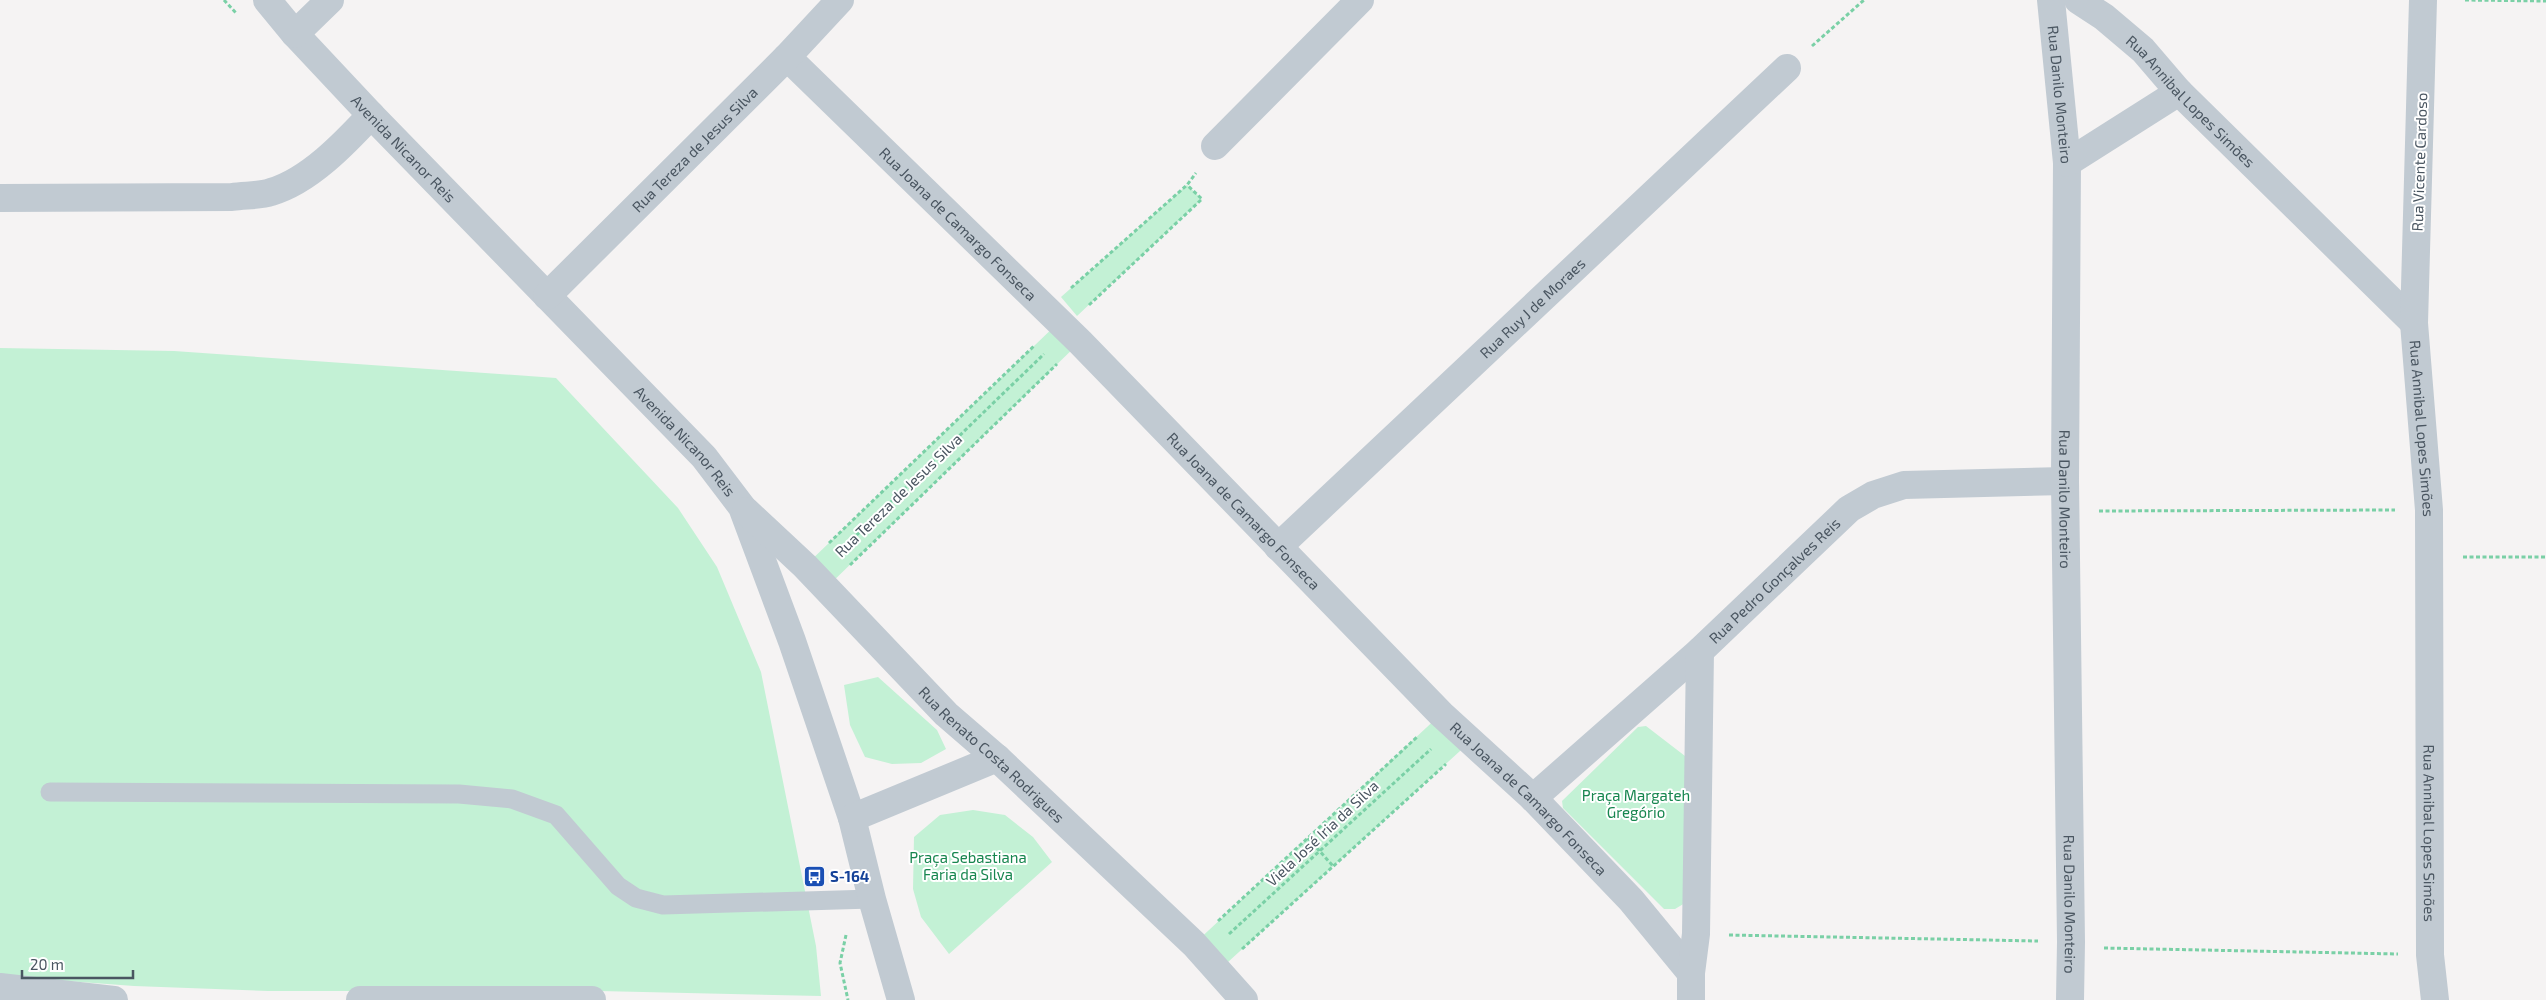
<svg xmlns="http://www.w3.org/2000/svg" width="2546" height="1000" viewBox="0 0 2546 1000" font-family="'Exo 2',sans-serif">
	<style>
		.green { fill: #c3f1d5 }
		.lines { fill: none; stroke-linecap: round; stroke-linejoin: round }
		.path { stroke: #7ad0a6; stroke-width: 3; stroke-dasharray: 4 2.5; stroke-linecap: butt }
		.service { stroke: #c1cad2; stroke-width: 19 }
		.minor { stroke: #c1cad2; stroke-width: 28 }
		.labels { text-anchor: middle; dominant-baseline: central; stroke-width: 4; stroke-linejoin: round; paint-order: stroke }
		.street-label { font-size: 15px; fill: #4a5661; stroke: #fff }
		.park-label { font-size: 15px; fill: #17864f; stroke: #fff }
		.transit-label { font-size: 15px; font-weight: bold; fill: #164399; stroke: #fff; text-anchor: start }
	</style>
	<rect width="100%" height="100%" fill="#f5f3f3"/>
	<path class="green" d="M1187 185 1202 199 1077 316 1061 297Z
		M1059 322 1080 342 826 588 805 566Z
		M0 348 174 351 556 378 678 508 717 567 761 672 816 946 821 996 599 991H268L134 986 0 976Z
		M878 677 937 730 946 749 921 763 892 764 865 757 850 725 844 685Z
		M1441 714 1471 741 1217 972 1194 944Z
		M1646 726 1685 756V903L1675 909H1664L1563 808 1562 801 1638 727Z
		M973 810 1005 815 1033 837 1052 862 949 954 921 917 913 889 914 837 940 815Z"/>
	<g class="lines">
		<path class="path" d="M224 0 236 13
			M2465 0 2546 1
			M1812 46 1864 0
			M1071 288 1187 185 1196 173
			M1089 305 1202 199 1187 185
			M2099 511 2395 510
			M829 543 1035 345
			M838 553 1044 354
			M2463 557H2546
			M850 565 1057 364
			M1308 838 1333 866
			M1218 921 1417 737
			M1229 934 1431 749
			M846 935 840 963 848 1000
			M1729 935 2038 941
			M2104 948 2398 954
			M1242 949 1446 764"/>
		<path class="service" d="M50 792 459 794 512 799 556 815 618 886 636 898 663 905 872 899"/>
		<g class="minor">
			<path id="s1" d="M267 0 295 34 371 115 704 457 742 507 792 641 852 818 872 899 901 1000"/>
			<path id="s2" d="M2051 0 2067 163 2065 481 2071 942 2070 1000"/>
			<path id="s3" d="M2078 0 2104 17 2143 50 2179 92 2414 323"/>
			<path id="s4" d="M2423 0 2414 323 2429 510 2430 955 2435 1000"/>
			<path d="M295 34 330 0"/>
			<path id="s5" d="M787 57 1080 342 1441 714 1533 798 1631 900 1691 973"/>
			<path d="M1215 146 1360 0"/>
			<path d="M2067 163 2179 92"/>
			<path d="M0 198 232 197C245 195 259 196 271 192 309 181 345 143 371 115"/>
			<path id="s6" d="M547 296 787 57 840 0"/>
			<path id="s7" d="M746 511 805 566 946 714 997 758 1194 944 1244 1000"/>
			<path id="s8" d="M1278 547 1787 68"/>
			<path id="s9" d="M1533 798 1700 651 1849 509 1873 495 1904 485 2065 481"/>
			<path d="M852 818 997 758"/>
			<path d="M0 987 114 1000"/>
			<path d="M360 1000H592"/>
			<path d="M1691 1000V973L1696 934 1700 651"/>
		</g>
	</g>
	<defs>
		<symbol id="bus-square" viewBox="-11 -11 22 22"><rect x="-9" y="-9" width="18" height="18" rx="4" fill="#1a4fb4" stroke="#fff"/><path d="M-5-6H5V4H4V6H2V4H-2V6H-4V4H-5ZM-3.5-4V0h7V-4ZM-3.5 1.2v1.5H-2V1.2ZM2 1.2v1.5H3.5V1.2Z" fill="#fff"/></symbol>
	</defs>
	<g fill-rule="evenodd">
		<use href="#bus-square" x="802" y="864" width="25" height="25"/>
	</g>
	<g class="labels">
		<g class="street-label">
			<text stroke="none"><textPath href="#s2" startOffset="95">Rua Danilo Monteiro</textPath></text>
			<text stroke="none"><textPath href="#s3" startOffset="152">Rua Annibal Lopes Simões</textPath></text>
			<text stroke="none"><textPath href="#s1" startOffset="202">Avenida Nicanor Reis</textPath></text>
			<text stroke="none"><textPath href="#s6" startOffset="208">Rua Tereza de Jesus Silva</textPath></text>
			<text transform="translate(2419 162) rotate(-88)">Rua Vicente Cardoso</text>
			<text stroke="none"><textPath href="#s5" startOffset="239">Rua Joana de Camargo Fonseca</textPath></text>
			<text stroke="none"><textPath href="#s8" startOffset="349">Rua Ruy J de Moraes</textPath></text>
			<text stroke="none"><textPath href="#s4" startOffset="429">Rua Annibal Lopes Simões</textPath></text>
			<text stroke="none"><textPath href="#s1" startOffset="608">Avenida Nicanor Reis</textPath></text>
			<text transform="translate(898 495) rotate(-44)">Rua Tereza de Jesus Silva</text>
			<text stroke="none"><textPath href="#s2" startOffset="500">Rua Danilo Monteiro</textPath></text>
			<text stroke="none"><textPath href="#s5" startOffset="644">Rua Joana de Camargo Fonseca</textPath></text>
			<text stroke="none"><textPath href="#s9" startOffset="325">Rua Pedro Gonçalves Reis</textPath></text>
			<text stroke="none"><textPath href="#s7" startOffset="346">Rua Renato Costa Rodrigues</textPath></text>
			<text stroke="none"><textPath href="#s5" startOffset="1049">Rua Joana de Camargo Fonseca</textPath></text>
			<text transform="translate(1322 833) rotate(-43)">Viela José Iria da Silva</text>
			<text stroke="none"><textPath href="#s4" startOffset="834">Rua Annibal Lopes Simões</textPath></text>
			<text stroke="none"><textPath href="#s2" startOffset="905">Rua Danilo Monteiro</textPath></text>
		</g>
		<g class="park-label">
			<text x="1636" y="795">Praça Margateh<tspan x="1636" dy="17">Gregório</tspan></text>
			<text x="968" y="857">Praça Sebastiana<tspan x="968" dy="17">Faria da Silva</tspan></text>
		</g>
		<g class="transit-label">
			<text x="830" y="876">S-164</text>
		</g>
	</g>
	<path d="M22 970v8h111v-8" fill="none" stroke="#4a5661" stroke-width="2.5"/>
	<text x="30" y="970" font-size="15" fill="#4a5661" stroke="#ffffff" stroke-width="4" paint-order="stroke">20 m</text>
</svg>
